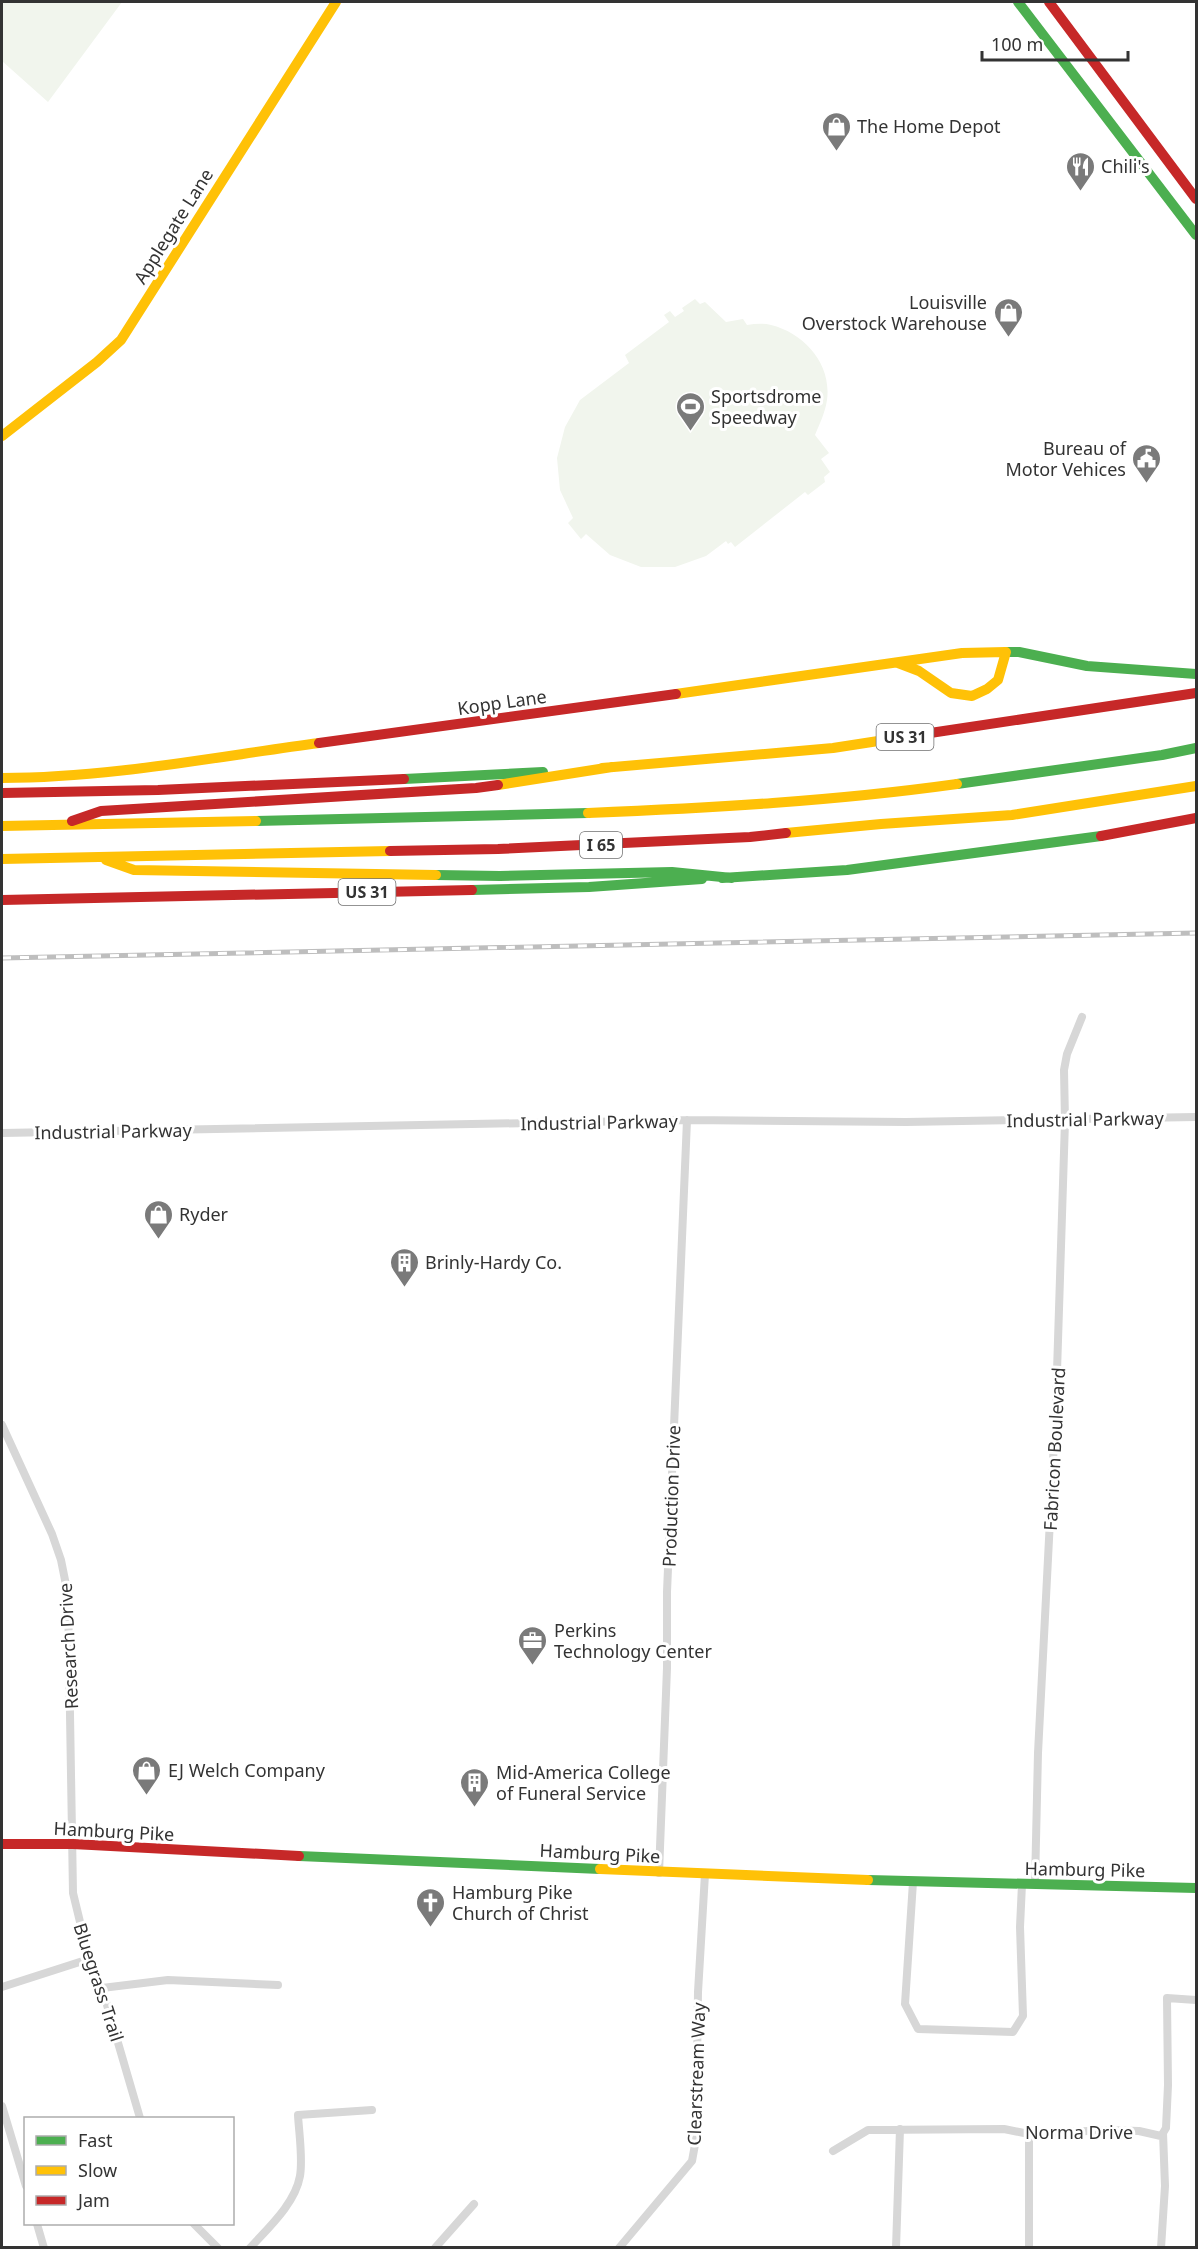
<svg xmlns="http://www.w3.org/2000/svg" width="1198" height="2249" viewBox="0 0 1198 2249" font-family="'Noto Sans',sans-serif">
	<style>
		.green { fill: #f1f5ed }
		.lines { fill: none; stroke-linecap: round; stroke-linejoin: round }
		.street { stroke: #d7d7d7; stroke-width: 8 }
		.fast { stroke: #4caf50; stroke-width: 10 }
		.slow { stroke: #ffc107; stroke-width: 10 }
		.jam { stroke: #c62828; stroke-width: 10 }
		.rail-casing { stroke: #bebebe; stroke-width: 5 }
		.rail { stroke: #fff; stroke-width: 3; stroke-dasharray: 9; stroke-linecap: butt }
		.labels { text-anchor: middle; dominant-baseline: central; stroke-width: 6; stroke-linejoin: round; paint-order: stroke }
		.shield { fill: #fff; stroke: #707070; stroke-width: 1.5 }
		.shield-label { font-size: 16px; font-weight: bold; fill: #333 }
		.poi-label { font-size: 18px; fill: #333; stroke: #fff; text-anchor: start }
		.street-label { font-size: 18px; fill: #333; stroke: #fff }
	</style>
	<rect width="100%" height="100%" fill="#fff"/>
	<path class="green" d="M2 2H122L48 102 2 61Z
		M695 299 700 304 705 302 726 322 743 319 747 325C755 324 763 323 771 325 804 333 832 364 827 400 825 413 820 423 815 435L829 453 821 459 830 472 824 477 825 482 808 495 805 492 735 547 731 542 728 544 726 541 706 556 675 567H641L610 555 586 534 581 539 568 523 573 518 560 490 557 458 565 427 580 400 629 363 625 355 669 322 664 315 670 311 675 317 684 311 682 308Z"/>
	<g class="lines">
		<path class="street" d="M2 1133 687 1120 906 1122 1196 1117
			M2 1425 52 1534 61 1560 68 1595 73 1893 89 1959 102 1988 140 2118
			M659 1873 667 1668V1592L687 1120
			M913 1882 905 2004 918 2029 1013 2032 1023 2016 1020 1927 1022 1884
			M1035 1884 1038 1753 1056 1403 1065 1121 1064 1070 1067 1054 1082 1017
			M2 1987 89 1959
			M102 1988 168 1980 278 1985
			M2 2106 26 2186
			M1029 2134V2248
			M833 2151 868 2130 1004 2129 1029 2134 1108 2130 1139 2131 1161 2136 1163 2133
			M37 2224 44 2248
			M194 2224 218 2248
			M250 2248C268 2228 295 2204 300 2176 303 2158 299 2133 298 2115L372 2110
			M435 2248 474 2204
			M619 2248 692 2161 696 2139 698 1992 705 1874
			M896 2248 900 2129
			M1161 2248 1165 2186 1163 2133 1166 2128 1168 2085 1167 1998 1196 2000"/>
		<path class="fast" d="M1018 2 1196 235
			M1006 652H1019L1087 666 1196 674
			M404 779 543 772
			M957 784 1162 755 1196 748
			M256 821 588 813
			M436 875 500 876 672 872 732 878
			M722 878 847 870 1101 836
			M472 890 589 887 702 879
			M299 1856 600 1869
			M868 1880 1196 1888"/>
		<path class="slow" d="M2 436 97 362 121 340 336 2
			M676 694 962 653 1006 652 998 680 987 689 972 696 951 693 919 671 898 663
			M602 768 833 748 917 735
			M2 778C108 778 214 757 319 743
			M498 785 612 767
			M588 813C711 808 835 801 957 784
			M2 826 256 821
			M786 833 881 824 1012 815 1196 786
			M2 859 390 851
			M106 860 134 870 436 875
			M600 1869 868 1880"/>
		<path class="jam" d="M1049 2 1196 199
			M917 735 1196 693
			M319 743 676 694
			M2 793 158 790 404 779
			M72 821 101 811 476 788 498 785
			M1101 836 1196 818
			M390 851 498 849 750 837 786 833
			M2 900 472 890
			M2 1844H73L299 1856"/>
		<defs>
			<path id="rail" d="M2 958 1196 933"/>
		</defs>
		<use href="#rail" class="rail-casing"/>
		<use href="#rail" class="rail"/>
	</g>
	<defs>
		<symbol id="shop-pin" viewBox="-11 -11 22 30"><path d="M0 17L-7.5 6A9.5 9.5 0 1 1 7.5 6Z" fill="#7a7a7a" stroke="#fff"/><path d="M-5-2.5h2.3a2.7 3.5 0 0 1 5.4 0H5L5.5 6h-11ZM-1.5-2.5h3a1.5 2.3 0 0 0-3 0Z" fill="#fff"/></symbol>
		<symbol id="restaurant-pin" viewBox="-11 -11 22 30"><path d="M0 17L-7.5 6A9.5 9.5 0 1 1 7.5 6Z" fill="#7a7a7a" stroke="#fff"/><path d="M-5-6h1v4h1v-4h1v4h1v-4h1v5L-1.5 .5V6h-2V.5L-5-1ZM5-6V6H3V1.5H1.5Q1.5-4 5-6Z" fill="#fff"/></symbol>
		<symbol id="stadium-pin" viewBox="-11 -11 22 30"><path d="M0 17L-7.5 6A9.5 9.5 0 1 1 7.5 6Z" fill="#7a7a7a" stroke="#fff"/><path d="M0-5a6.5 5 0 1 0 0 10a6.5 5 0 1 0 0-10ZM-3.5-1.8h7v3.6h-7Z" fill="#fff"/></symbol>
		<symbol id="civic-pin" viewBox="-11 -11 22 30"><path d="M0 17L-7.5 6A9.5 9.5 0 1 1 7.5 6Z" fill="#7a7a7a" stroke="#fff"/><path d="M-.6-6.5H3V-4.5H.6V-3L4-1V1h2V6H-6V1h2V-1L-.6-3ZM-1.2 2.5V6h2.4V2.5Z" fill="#fff"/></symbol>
		<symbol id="building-pin" viewBox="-11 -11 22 30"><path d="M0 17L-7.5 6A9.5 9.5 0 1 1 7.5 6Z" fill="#7a7a7a" stroke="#fff"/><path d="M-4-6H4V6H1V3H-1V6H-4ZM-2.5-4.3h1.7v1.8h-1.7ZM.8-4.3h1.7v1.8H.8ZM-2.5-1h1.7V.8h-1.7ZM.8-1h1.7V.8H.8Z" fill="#fff"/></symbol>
		<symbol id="office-pin" viewBox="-11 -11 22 30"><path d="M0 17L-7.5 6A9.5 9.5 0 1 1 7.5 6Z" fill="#7a7a7a" stroke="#fff"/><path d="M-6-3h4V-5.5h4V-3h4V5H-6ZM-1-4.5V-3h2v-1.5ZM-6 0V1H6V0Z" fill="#fff"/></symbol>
		<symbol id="church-pin" viewBox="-11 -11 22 30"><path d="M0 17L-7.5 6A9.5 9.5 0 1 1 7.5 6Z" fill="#7a7a7a" stroke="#fff"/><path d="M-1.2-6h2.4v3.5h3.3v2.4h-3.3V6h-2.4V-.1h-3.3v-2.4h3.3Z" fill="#fff"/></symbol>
	</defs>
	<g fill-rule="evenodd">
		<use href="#shop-pin" x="820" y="110" width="33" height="45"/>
		<use href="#restaurant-pin" x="1064" y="150" width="33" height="45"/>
		<use href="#shop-pin" x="992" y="296" width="33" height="45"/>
		<use href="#stadium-pin" x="674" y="390" width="33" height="45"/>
		<use href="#civic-pin" x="1130" y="442" width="33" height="45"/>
		<use href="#shop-pin" x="142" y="1198" width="33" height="45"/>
		<use href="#building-pin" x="388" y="1246" width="33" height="45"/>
		<use href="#office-pin" x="516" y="1624" width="33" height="45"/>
		<use href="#shop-pin" x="130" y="1754" width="33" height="45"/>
		<use href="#building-pin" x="458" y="1766" width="33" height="45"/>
		<use href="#church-pin" x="414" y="1886" width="33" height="45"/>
	</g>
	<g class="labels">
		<g class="shield">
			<rect x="876.5" y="724" width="57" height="26" rx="4.5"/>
			<rect x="580" y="832" width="42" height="26" rx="4.5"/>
			<rect x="338.5" y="879" width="57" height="26" rx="4.5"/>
		</g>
		<g class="shield-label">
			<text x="905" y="737">US 31</text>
			<text x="601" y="845">I 65</text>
			<text x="367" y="892">US 31</text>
		</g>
		<g class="poi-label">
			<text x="857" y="126">The Home Depot</text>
			<text x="1101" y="166">Chili's</text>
			<text x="987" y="302" text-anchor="end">Louisville<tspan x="987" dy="21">Overstock Warehouse</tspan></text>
			<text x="711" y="396">Sportsdrome<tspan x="711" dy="21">Speedway</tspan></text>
			<text x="1126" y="448" text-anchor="end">Bureau of<tspan x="1126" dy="21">Motor Vehices</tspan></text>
			<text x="179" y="1214">Ryder</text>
			<text x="425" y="1262">Brinly-Hardy Co.</text>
			<text x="554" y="1630">Perkins<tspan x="554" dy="21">Technology Center</tspan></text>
			<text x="168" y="1770">EJ Welch Company</text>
			<text x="496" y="1772">Mid-America College<tspan x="496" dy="21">of Funeral Service</tspan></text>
			<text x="452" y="1892">Hamburg Pike<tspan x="452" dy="21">Church of Christ</tspan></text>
		</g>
		<g class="street-label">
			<text transform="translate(173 226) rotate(-58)">Applegate Lane</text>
			<text transform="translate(502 702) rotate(-8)">Kopp Lane</text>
			<text transform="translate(1085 1119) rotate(-1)">Industrial Parkway</text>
			<text transform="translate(599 1122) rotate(-1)">Industrial Parkway</text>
			<text transform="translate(113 1131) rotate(-1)">Industrial Parkway</text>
			<text transform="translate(1054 1449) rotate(-87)">Fabricon Boulevard</text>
			<text transform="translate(671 1496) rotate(-88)">Production Drive</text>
			<text transform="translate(68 1646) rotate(-93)">Research Drive</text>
			<text transform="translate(114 1831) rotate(3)">Hamburg Pike</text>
			<text transform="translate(600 1853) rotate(3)">Hamburg Pike</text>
			<text transform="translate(1085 1869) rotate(1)">Hamburg Pike</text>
			<text transform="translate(99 1982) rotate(72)">Bluegrass Trail</text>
			<text transform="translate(696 2074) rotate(-88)">Clearstream Way</text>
			<text x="1079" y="2132">Norma Drive</text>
		</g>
	</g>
	<rect width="1198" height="2249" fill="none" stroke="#333333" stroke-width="6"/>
	<rect x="24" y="2117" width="210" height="108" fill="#ffffff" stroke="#adadad" stroke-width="1.5"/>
	<rect x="36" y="2136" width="30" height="9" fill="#4caf50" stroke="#adadad" stroke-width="1.5"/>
	<text x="78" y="2147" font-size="18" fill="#333333">Fast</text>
	<rect x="36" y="2166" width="30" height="9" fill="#ffc107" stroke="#adadad" stroke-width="1.5"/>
	<text x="78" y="2177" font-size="18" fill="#333333">Slow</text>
	<rect x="36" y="2196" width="30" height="9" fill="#c62828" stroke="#adadad" stroke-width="1.5"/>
	<text x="78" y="2207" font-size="18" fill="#333333">Jam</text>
	<path d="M982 51v9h146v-9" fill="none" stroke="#333333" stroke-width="3"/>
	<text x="991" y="51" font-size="18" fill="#333333" stroke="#ffffff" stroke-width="4.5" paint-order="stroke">100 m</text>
</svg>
